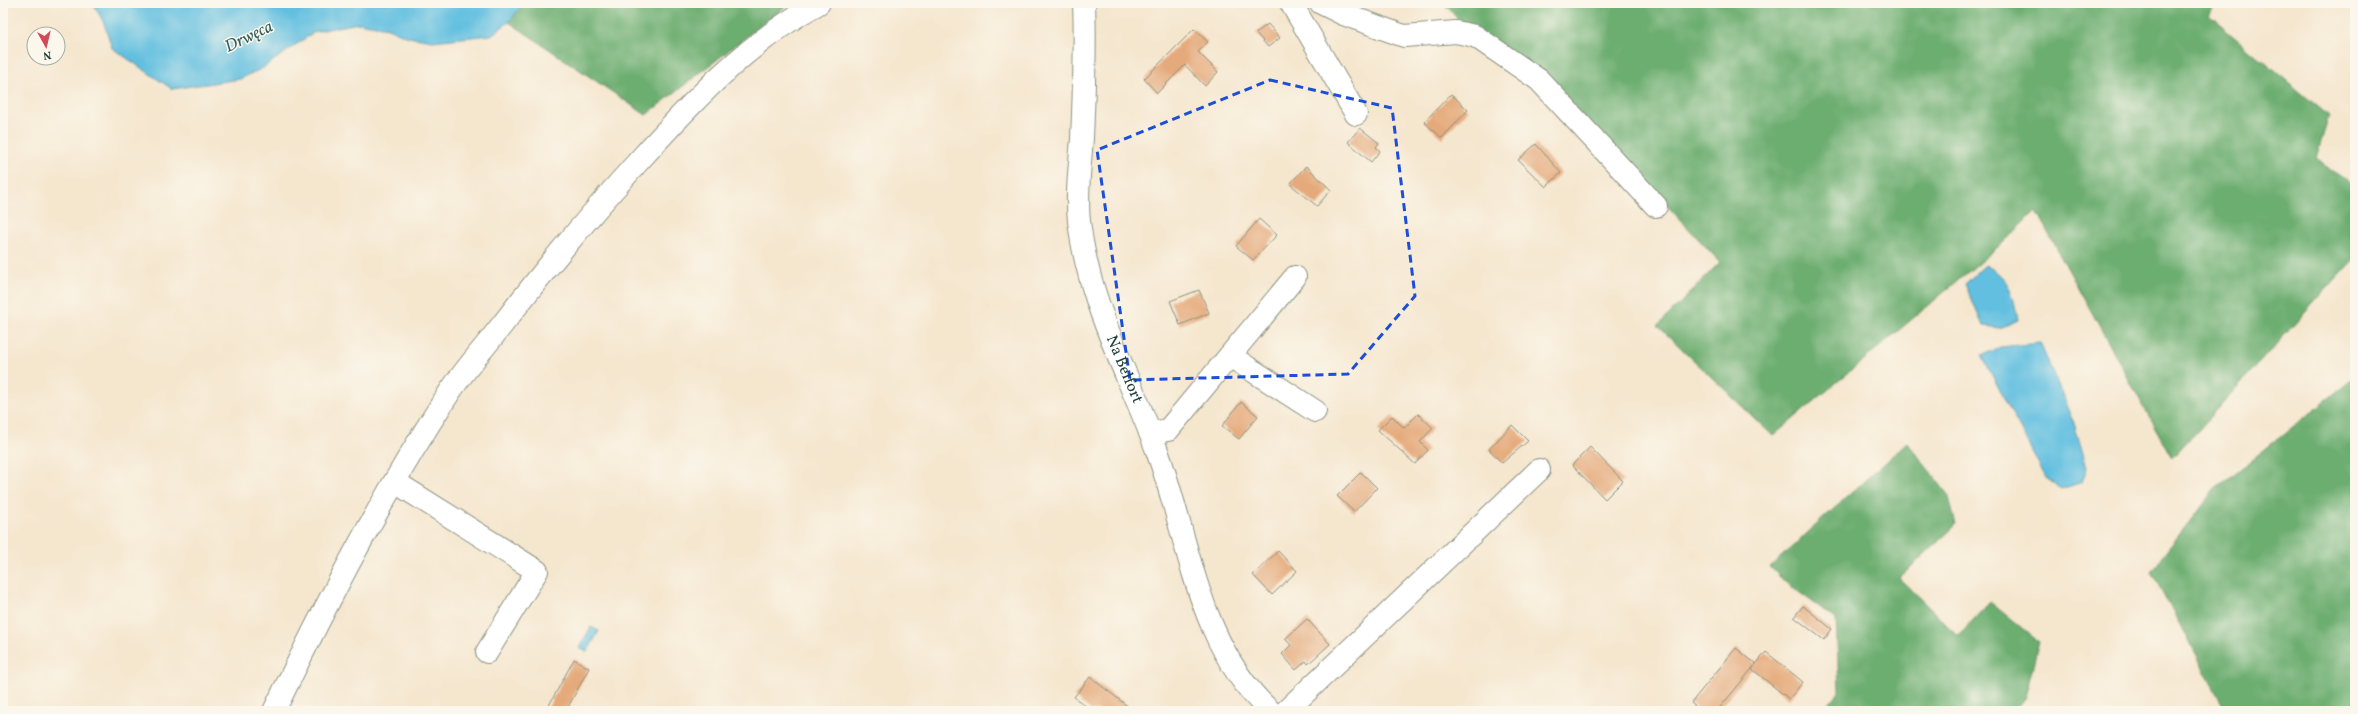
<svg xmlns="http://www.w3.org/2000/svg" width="2358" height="714" viewBox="0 0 2358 714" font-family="Vollkorn,serif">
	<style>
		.forest { fill: #6cad70; stroke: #467552 }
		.water { fill: #62bfe0; stroke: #407e8a }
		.building { fill: #e5aa7b }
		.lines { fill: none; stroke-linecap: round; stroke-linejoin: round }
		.minor-casing { stroke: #8a9281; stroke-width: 24 }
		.minor { stroke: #fff; stroke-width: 22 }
		.marked { fill: none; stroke: #1d4ed8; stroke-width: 3; stroke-dasharray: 8 5; stroke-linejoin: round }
		.labels { text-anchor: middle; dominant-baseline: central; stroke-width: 3; stroke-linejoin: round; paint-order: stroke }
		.street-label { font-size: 16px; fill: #1f3d34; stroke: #fbf7ec }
		.water-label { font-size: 17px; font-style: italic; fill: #305e5f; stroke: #fbf7ec }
	</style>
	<rect width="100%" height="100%" fill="#fbf7ec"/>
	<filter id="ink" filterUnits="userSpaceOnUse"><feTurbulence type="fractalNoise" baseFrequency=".025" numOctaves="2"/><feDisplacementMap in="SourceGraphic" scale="8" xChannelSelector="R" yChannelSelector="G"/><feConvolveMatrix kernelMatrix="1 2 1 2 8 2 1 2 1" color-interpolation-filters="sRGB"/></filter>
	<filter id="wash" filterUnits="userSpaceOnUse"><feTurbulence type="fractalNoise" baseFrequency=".012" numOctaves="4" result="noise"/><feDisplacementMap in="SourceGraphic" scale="16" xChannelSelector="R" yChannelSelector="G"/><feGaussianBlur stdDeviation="0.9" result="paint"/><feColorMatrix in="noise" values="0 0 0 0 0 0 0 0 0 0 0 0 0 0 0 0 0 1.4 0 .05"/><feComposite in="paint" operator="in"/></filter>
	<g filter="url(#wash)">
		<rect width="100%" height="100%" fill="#f5e6ce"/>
		<path class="forest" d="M524 3H790L646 115 509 22Z
			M1444 3H2216L2209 16 2329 116 2316 158 2355 187V258L2172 458 2036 211 2005 241 1773 436 1658 326 1720 262 1542 73 1461 23Z
			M2355 377V711H2226L2151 571 2214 490Z
			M1907 442 1949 496 1956 525 1899 578 1958 636 1990 602 2039 642 2025 697 2014 711H1823L1839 692 1836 619 1785 582 1770 567Z"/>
		<path class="water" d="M93 3H199L207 5 212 3H524L509 22 491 35 433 41 408 37 388 28 358 23 314 32 263 68 240 79 172 89 112 48 104 23Z
			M1985 265C2011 278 2013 295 2018 320L2000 328 1983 326 1965 284Z
			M2040 343 2074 423 2087 467 2082 482 2062 489 2046 478 1982 356 2000 347Z
			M591 627 599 631 587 652 579 648Z"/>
		<g id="blocks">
			<path class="building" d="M1268 24 1280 38 1268 47 1256 33Z
				M1194 29 1208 42 1198 52 1218 72 1205 86 1185 65 1157 93 1144 79Z
				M1451 94 1468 110 1442 138 1424 122Z
				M1360 128 1379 143 1376 147 1380 151 1371 162 1348 142Z
				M1536 144 1561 173 1546 187 1518 160Z
				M1306 166 1331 190 1317 206 1290 184Z
				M1259 219 1277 235 1253 260 1236 246Z
				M1199 290 1209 313 1180 325 1170 301Z
				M1241 402 1258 416 1239 439 1222 426Z
				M1418 414 1433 428 1420 442 1428 450 1415 464 1378 430 1392 416 1404 428Z
				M1512 425 1528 441 1502 463 1489 449Z
				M1590 447 1623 481 1605 499 1572 465Z
				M1361 472 1377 488 1354 512 1337 496Z
				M1278 551 1297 571 1272 595 1253 575Z
				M1803 606 1832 629 1824 640 1794 617Z
				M1307 619 1330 644 1308 664 1306 661 1296 670 1282 654 1291 645 1285 639Z
				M1736 648 1756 664 1717 711H1701L1691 703Z
				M1766 652 1803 682 1789 699 1752 669Z
				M574 659 589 668 566 711H546Z
				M1090 677 1134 711H1092L1074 697Z"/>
		</g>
	</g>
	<g filter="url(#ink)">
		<use href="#blocks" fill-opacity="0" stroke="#8a9281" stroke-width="1"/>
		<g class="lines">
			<defs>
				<g id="minor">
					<path id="s1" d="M1084 3C1086 48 1084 93 1082 138 1080 165 1076 194 1079 221 1088 302 1128 373 1156 448 1189 536 1197 645 1270 711"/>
					<path d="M1291 3 1356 114"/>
					<path d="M1321 3 1343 14 1404 36 1456 32 1475 36 1539 80 1656 206"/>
					<path d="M1230 356 1315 411"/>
					<path d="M1150 433 1168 430 1295 277"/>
					<path d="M395 482 537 571 487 652"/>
					<path d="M274 711C327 602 383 494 449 393 465 369 485 347 502 325 545 269 589 216 636 164 691 103 746 43 819 3"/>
					<path d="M1286 711 1539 470"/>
				</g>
			</defs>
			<use href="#minor" class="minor-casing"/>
			<use href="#minor" class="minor"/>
		</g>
	</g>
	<path class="marked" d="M1270 80 1392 108 1415 296 1348 374 1130 380 1097 150Z"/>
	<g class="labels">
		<g class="street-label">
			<text stroke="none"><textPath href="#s1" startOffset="374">Na Belfort</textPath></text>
		</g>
		<g class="water-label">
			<text transform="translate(249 37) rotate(-26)">Drwęca</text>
		</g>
	</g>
	<rect width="2358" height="714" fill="none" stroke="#fbf7ec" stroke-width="16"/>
	<g transform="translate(46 46) rotate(172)"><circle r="19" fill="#fbf7ec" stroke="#a3ada2"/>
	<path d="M0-3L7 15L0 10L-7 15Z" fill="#d1495b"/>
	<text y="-6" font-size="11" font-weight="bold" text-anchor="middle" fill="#1f3d34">N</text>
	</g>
</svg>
